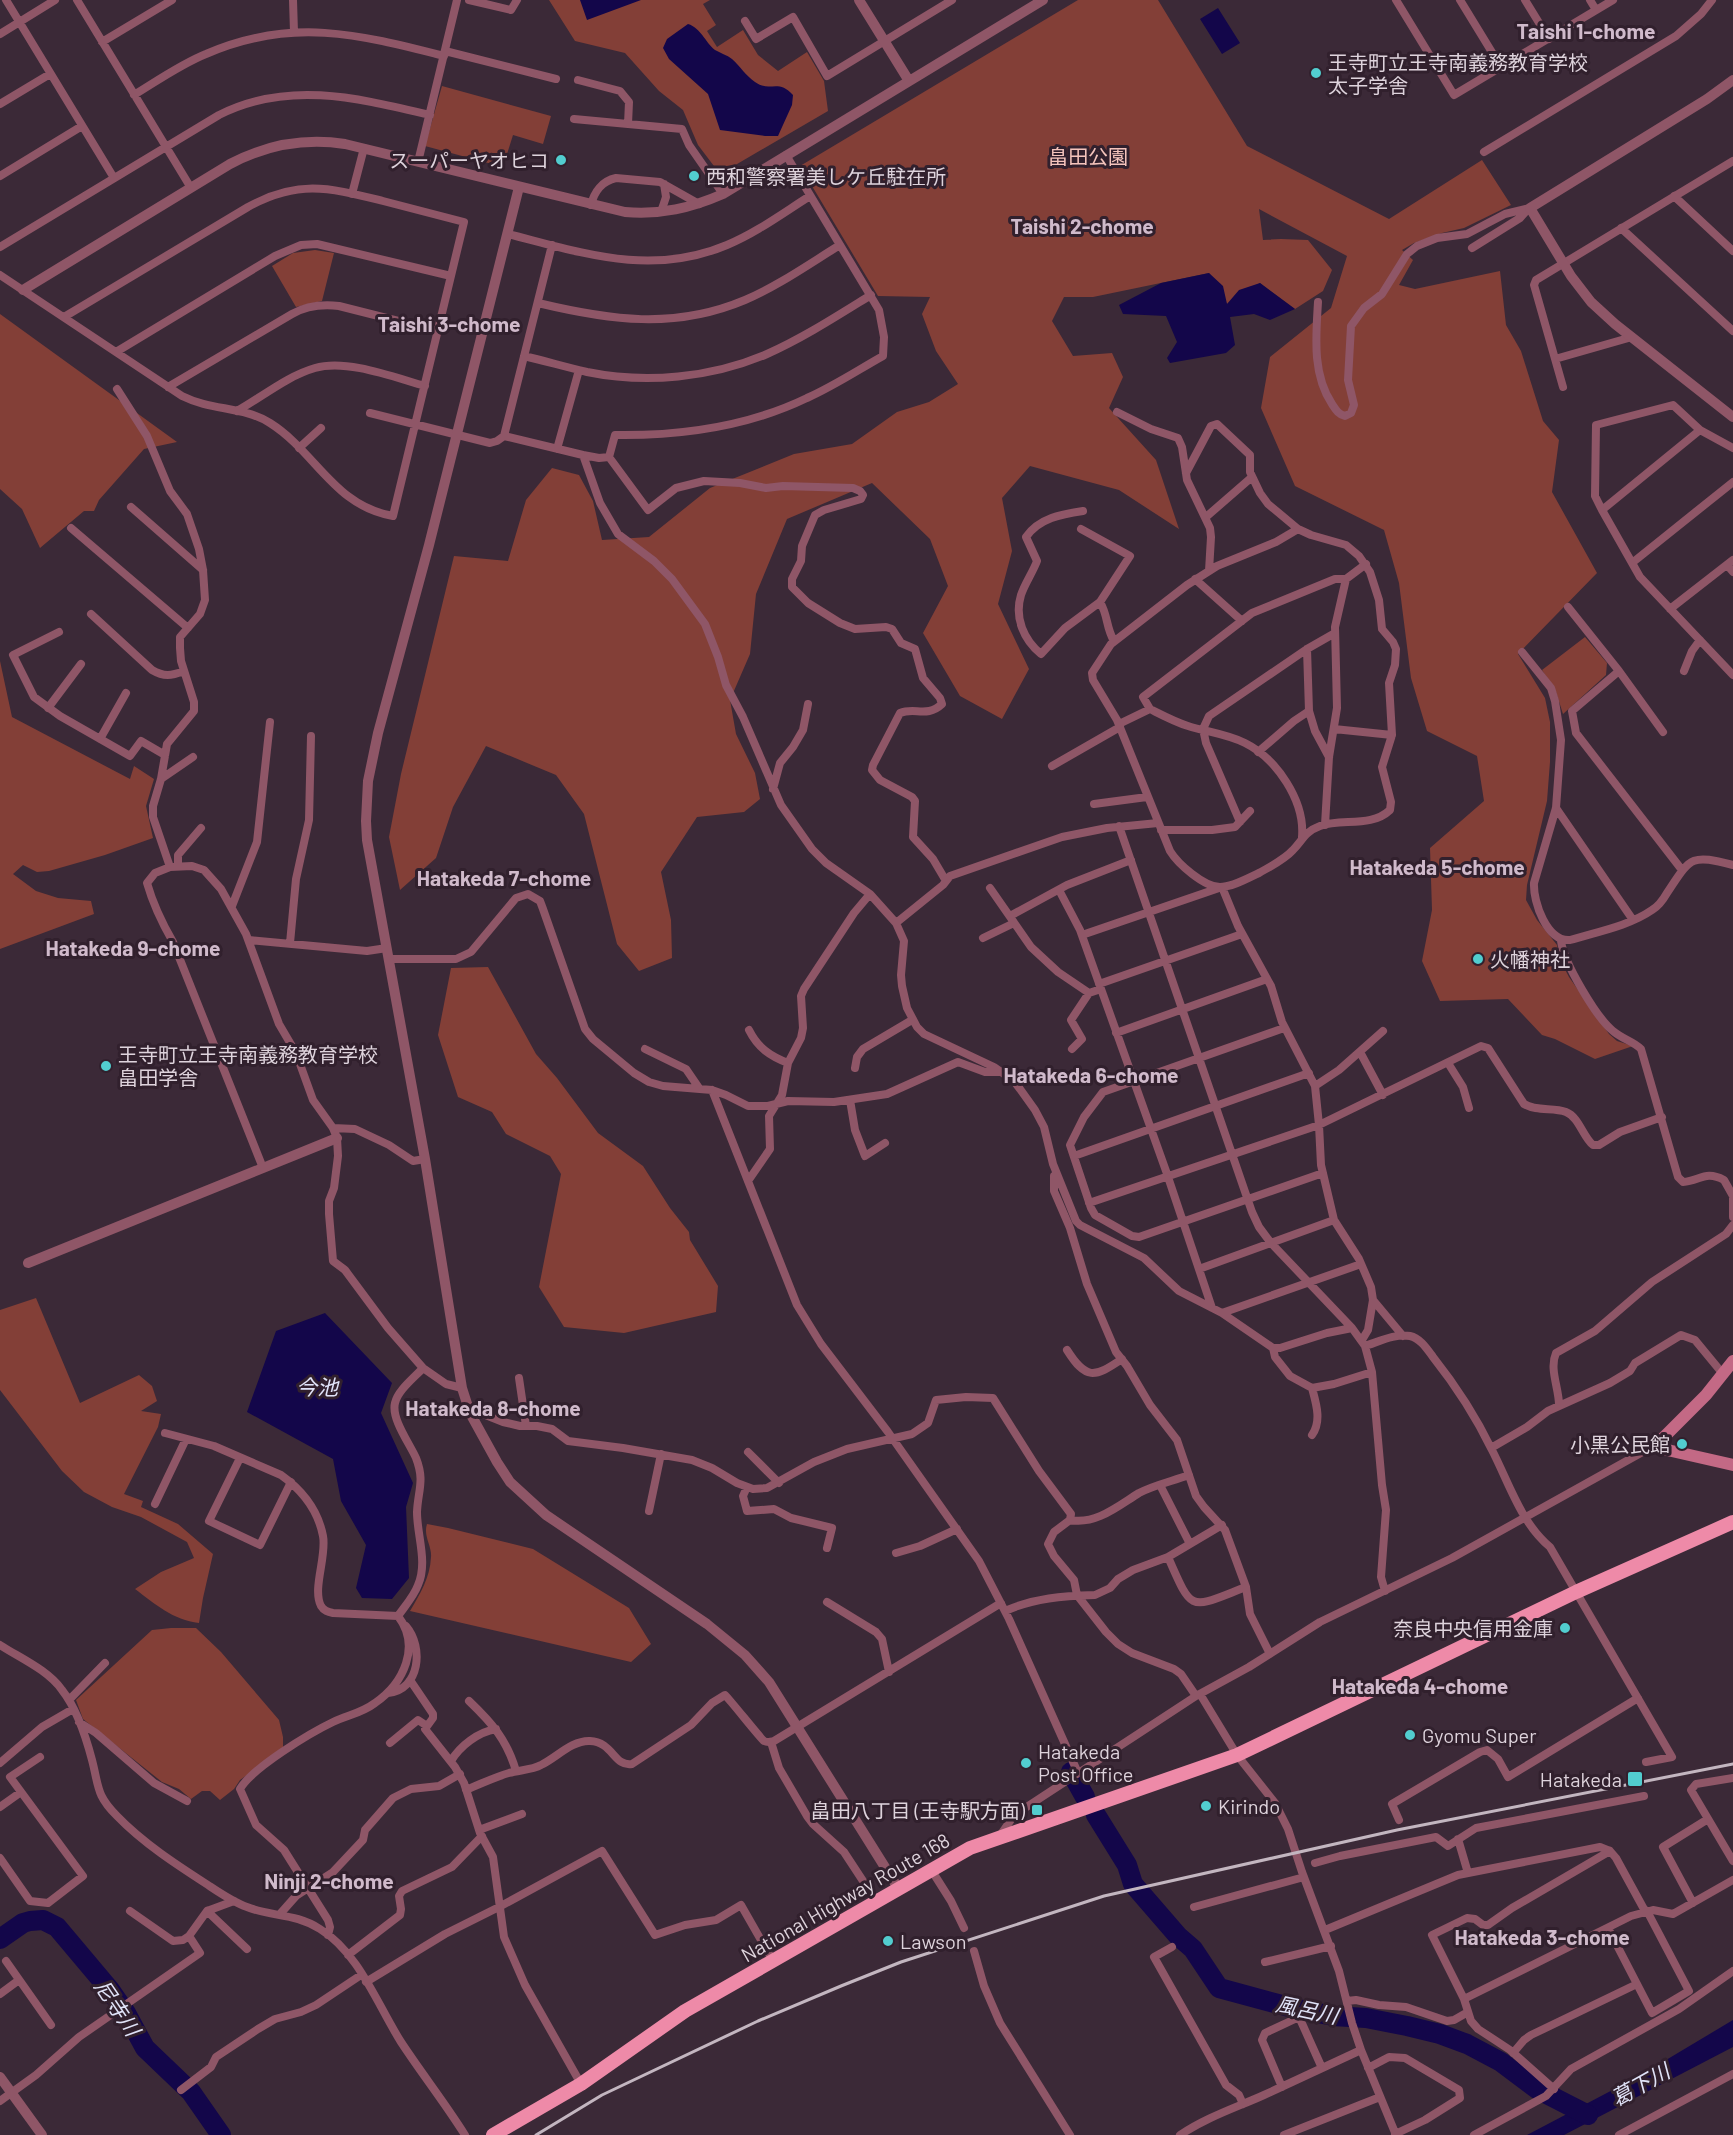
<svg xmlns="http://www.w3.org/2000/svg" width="1733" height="2135" viewBox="0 0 1733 2135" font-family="Barlow,'Noto Sans JP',sans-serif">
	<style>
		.green { fill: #833f37 }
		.water { fill: #13064a }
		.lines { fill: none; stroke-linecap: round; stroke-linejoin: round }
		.river { stroke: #13064a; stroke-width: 20 }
		.minor { stroke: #8f5667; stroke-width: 8 }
		.tertiary { stroke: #8f5667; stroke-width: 10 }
		.secondary { stroke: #c36985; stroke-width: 12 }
		.trunk { stroke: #ee8aa8; stroke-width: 14 }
		.rail { stroke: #c3b6c0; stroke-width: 3 }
		.poi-dot { fill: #52cdcf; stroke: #31202d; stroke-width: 2 }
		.labels { text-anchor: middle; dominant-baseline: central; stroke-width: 6; stroke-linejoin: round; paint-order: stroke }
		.poi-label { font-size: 20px; fill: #ded3dc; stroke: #31202d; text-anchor: start }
		.park-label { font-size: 20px; fill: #f5c4bc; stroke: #31202d }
		.street-label { font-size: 20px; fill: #ded3dc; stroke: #31202d }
		.neighbourhood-label { font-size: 21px; font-weight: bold; fill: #d0bacb; stroke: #31202d }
		.water-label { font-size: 21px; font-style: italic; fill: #e0e3f8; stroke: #31202d }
	</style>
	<rect width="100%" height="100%" fill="#3b2937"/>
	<path class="green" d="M549 0H710L703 4 716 25 707 31 717 47 743 30 758 55 778 71 807 52 824 81 828 111 720 174 698 145 683 110 659 91 625 53 575 41Z
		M1078 0H1158L1247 146 1389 219 1482 160 1511 205 1464 228 1442 233 1414 243 1402 250 1413 260 1399 285 1415 289 1500 271 1506 325 1521 351 1543 421 1559 440 1552 492 1597 573 1518 654 1545 698 1550 722V762L1547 801 1527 885 1526 900 1537 920 1557 945 1560 960 1569 977 1609 1034 1617 1041 1633 1046 1595 1059 1555 1039 1542 1035 1508 999 1440 1001 1422 961 1432 910 1430 848 1484 801 1477 756 1427 731 1411 678 1399 583 1384 530 1295 486 1261 408 1270 357 1331 308 1347 256 1259 209 1263 240 1281 239 1308 240 1332 270 1323 291 1295 309 1260 283 1227 304 1209 273 1093 297H1064L1052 321 1073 356 1112 353 1123 377 1109 408 1156 460 1179 529 1119 490 1030 466 1002 498 1012 551 998 604 1029 669 1002 719 960 696 923 633 948 586 930 539 872 483 787 519 756 594 750 654 730 700 736 734 755 773 760 799 744 812 697 817 661 872 671 920 672 958 639 971 617 944 584 814 556 775 486 746 453 807 436 858 400 890 389 837 401 774 454 556 508 561 526 500 552 468 579 475 593 501 602 540 649 537 710 488 794 454 852 444 897 412 929 402 958 384 936 351 922 314 930 297 878 296 800 166Z
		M442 86 551 116 543 144 513 135 503 167 425 146Z
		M315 250 334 253 322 301 296 307 272 266 293 253Z
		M0 314 177 442 144 449 99 500 94 511H84L40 548 22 509 0 489Z
		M1585 637 1607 663 1606 675 1563 714 1556 692 1542 670Z
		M0 661 12 717 130 779 134 766 154 779 146 806 153 838 105 855 49 871 37 872 23 865 13 874 36 891 58 898 91 901 94 914 0 949Z
		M488 967 536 1054 557 1078 598 1133 643 1166 670 1208 689 1232 690 1240 718 1286 716 1312 624 1333 564 1327 539 1287 561 1174 550 1156 506 1134 492 1112 458 1097 438 1035 451 968Z
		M36 1298 80 1403 139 1375 152 1386 157 1401 141 1411 161 1414 158 1427 124 1494 143 1501 141 1507 178 1524 213 1554 203 1598 199 1623C173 1620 155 1604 135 1589L161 1572 194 1558 187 1542 141 1517 112 1507 84 1492 62 1471 0 1390V1310Z
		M427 1524 448 1528 533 1549 629 1608 651 1644 631 1662 410 1611C420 1594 430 1578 431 1557 432 1546 423 1536 427 1524Z
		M171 1628H196L221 1652 279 1720 283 1737V1749L240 1780 234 1789 220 1800 210 1791H202L191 1799 179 1789 162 1782 83 1719 76 1700 152 1630Z"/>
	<path class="water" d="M580 0H641L587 20Z
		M1218 8 1240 43 1222 54 1200 19Z
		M688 24C701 28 705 42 715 50 720 53 727 55 732 59 740 66 746 76 755 82 770 93 778 78 793 95L792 105 778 136H765L720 130 708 94 669 59 663 48 667 39Z
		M1209 273 1223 286 1227 304 1239 290 1260 283 1295 309 1270 320 1254 314 1230 317 1235 345 1226 353 1170 363 1167 358 1177 342 1166 316 1123 314 1119 305 1161 283Z
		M325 1313 392 1383 381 1413 413 1483 406 1507 409 1578 392 1599 362 1598 356 1588 366 1545 341 1501 333 1459 247 1412 276 1331Z
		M1733 2020V2047L1564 2135H1527L1641 2075Z"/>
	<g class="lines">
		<path class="river" d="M1071 1772 1085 1797
			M1096 1815 1127 1865 1133 1884 1178 1936 1193 1949 1219 1988 1293 2008 1333 2016 1366 2018 1407 2026 1440 2034 1467 2044 1501 2062 1537 2089 1588 2115
			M0 1939 23 1923 30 1921 43 1920 57 1927 110 1990 126 2013 145 2048 191 2092 221 2135"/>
		<path class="minor" d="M6 0 114 178
			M77 0 191 188
			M293 0 294 32
			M469 0 511 10 517 0
			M1396 0 1454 95 1613 0
			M1460 0 1501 67
			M1525 0 1549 39
			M1590 0 1596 10
			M745 21 756 39 793 17 827 76 952 0
			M0 34 55 0
			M102 42 172 0
			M445 51 556 79
			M578 80 620 91 629 102 628 124
			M134 95C157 81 181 64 206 54 291 17 358 34 444 56
			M0 104 50 74
			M574 119 682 129 689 145 723 194
			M1484 152 1676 36 1701 14 1712 0
			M418 162 457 0
			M0 176 82 126
			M352 194 364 148
			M1674 196 1733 251
			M591 205C594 192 602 181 616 178L660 182 699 204
			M661 212 666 197 664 184
			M1621 228 1733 331
			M508 234C583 253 651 277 727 245 756 233 783 213 810 196
			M0 247 219 115C288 80 358 98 430 115
			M1472 248 1520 218 1529 208
			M0 275 182 396C212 411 243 406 270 423 316 452 334 506 393 516L464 222C437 215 410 208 383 201 330 188 299 179 248 207L64 317
			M1318 302C1316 336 1312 374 1332 404 1336 410 1338 414 1345 416L1351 413 1354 405 1348 380 1351 326 1364 308 1382 294 1407 254 1417 246 1437 238 1467 234 1505 214 1530 208
			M538 303C609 320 674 330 745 300 778 286 809 264 840 245
			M116 352 275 256 301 245 317 244 451 276
			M524 356C545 361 566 367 587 372 646 384 711 378 767 354 803 338 837 316 871 295
			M1555 359 1632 337
			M168 387 292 314C306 306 322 304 339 306L438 331
			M1563 387 1534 285 1536 280 1733 161
			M117 389 147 436 170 491 187 514 199 549 203 570 205 600 200 614 180 637V648L181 661 194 702V711L167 744 161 779 153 806V817L170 867
			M237 411C262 397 287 376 315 368 347 359 393 377 425 386
			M1117 412 1151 429 1178 438 1182 447 1187 480 1210 528 1211 537 1209 571
			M370 413 490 443 497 441 504 436 583 455 600 503 618 534 654 561 672 579 705 624 718 657 726 685 743 717 781 805 812 849 826 863 870 894 896 923 904 941 901 975 902 986 907 1008 917 1027 924 1034 994 1067 1014 1081 1020 1089 1035 1110 1044 1127 1053 1164 1076 1221 1080 1225 1144 1258 1179 1291 1222 1313 1273 1348H1280L1327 1333 1352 1328 1365 1346 1372 1372 1382 1485 1386 1510 1381 1577 1385 1591
			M504 436 552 245
			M299 448 321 428
			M1733 448 1700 430 1673 405 1596 425 1595 496 1602 510 1640 577 1733 675
			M557 449 579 370
			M583 455 599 458 609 457 648 510 676 488 704 481 740 483 766 488 783 486 853 488 860 491 863 495 861 499 824 510 815 515 802 546 801 561 792 579V587L808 603 840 623 855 629 886 627 892 629 901 643 915 649 923 678 940 698 942 704C927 718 915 707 900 713L873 765 872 770 880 780 912 797 915 801 913 837 933 859 946 881
			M609 457 615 435C682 436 747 427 807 398 834 386 858 370 883 356L884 337 879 310 786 155
			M1186 473 1211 426 1217 424 1250 455V472L1260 493 1268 504 1298 529 1311 535 1346 545 1359 556 1370 572 1379 600 1382 629 1393 642 1396 649 1395 665 1389 683 1392 735 1382 767 1391 802 1390 810C1371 828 1342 818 1320 826 1304 832 1303 840 1293 850 1284 860 1271 866 1259 873 1248 878 1233 887 1220 887 1204 887 1178 864 1170 851L1117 720 1093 680 1092 673 1111 644 1187 585 1217 566 1276 542 1298 529
			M131 507 203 570
			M1602 510 1700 430
			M1206 517 1252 477
			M71 528 188 628
			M1081 529 1130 556 1100 602 1065 628 1041 654C1024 640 1014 618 1021 595 1025 583 1033 572 1037 561L1026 537C1039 518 1062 514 1083 511
			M1632 563 1733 482
			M1727 565 1733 572
			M1195 579 1242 621
			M1100 602C1108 615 1106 628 1114 641
			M1568 607 1619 671 1663 732
			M1670 609 1733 560
			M91 614 152 670C164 677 171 676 184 671
			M59 632 13 655 34 697 60 716 130 756 141 741 165 755
			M1307 649 1309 711 1315 731 1329 757
			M1522 652 1551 688 1555 701 1561 740 1556 808 1534 883C1533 902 1547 942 1570 940 1596 932 1629 926 1652 910 1659 906 1663 900 1667 893 1691 857 1690 854 1733 865
			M1619 671 1572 711 1576 733 1682 870
			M1684 671 1692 651 1700 640
			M48 708 81 664
			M1150 709 1143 697 1252 613 1335 579H1346
			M1119 724 1150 709C1162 715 1175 722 1188 726 1207 732 1227 734 1245 743 1277 759 1305 801 1302 837
			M1334 729 1392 735
			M100 739 126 693
			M1258 752 1294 721 1309 711
			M1052 766 1120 727
			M161 779 193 757
			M773 789 780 763 793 747 803 730 808 704
			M1094 804 1147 797
			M1556 808 1633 920
			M1240 822 1206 743 1203 729 1209 716 1307 649 1335 633
			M1325 825 1329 757 1337 708 1335 627 1346 579 1366 564
			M1119 826 1252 1212 1259 1227 1271 1243 1352 1328
			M1161 830H1212L1235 827 1250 811
			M178 866V855L201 828
			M990 888 1031 947 1058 972 1089 993
			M1059 890 1080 930 1166 1171 1212 1308
			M232 906 257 842 270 722
			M1010 916 1067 885 1131 860
			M896 923 943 885 950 876 1062 837 1107 828 1158 823
			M1082 935 1222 887 1238 926 1271 986 1282 1022 1315 1086 1319 1125 1321 1165 1334 1220 1359 1259 1371 1287 1373 1300 1368 1330 1362 1340
			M983 938 1014 923
			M249 940 367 951 387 948
			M1561 941C1564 963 1596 1017 1613 1031 1622 1039 1633 1041 1641 1049L1678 1177 1683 1182C1700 1181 1705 1170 1724 1180L1733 1196V1217
			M290 943 296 879 309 820 311 736
			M388 959H456L471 952 516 898 528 894 540 901 543 909 585 1029 593 1039 634 1073 649 1082 663 1086 712 1090 726 1095 748 1106H768L788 1101 834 1102 887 1094 958 1062 985 1072H1001
			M1099 984 1242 934
			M1284 1028 1103 1092 1084 1117 1070 1145 1091 1208 1095 1215 1132 1236 1139 1237 1323 1173
			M749 1030C758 1048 770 1056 788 1063
			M1116 1033 1267 979
			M645 1049 686 1069 699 1088
			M1072 1049 1082 1039 1071 1020 1089 993 1101 989
			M1360 1052 1383 1095
			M1448 1063 1463 1087 1469 1108
			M855 1068 857 1057 863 1049 912 1020
			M1315 1086 1339 1070 1383 1031
			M712 1090 797 1305 821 1344 888 1432 979 1561 1009 1619 1078 1773
			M850 1100 855 1130 865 1156 885 1143
			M333 1128 355 1129 389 1145 413 1161 425 1159
			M1074 1156 1309 1073
			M263 1168 173 942C162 923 153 904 147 883L155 873 170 867 192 866 204 870 221 889 246 934 279 1024 296 1053 313 1100 333 1128 337 1138 338 1156 334 1188 329 1201V1214L333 1261 345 1270 388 1328 423 1368 446 1384 462 1388
			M1054 1176V1191L1070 1228 1087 1284 1116 1352 1127 1366 1150 1405 1177 1440 1196 1496 1204 1507 1225 1530 1246 1587 1250 1614 1270 1654
			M748 1181 770 1149 769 1116 782 1095 788 1063 801 1038 803 1028 801 996 804 989 854 913 870 894
			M1089 1203 1319 1125 1481 1046 1488 1048 1524 1104C1537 1112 1553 1107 1566 1112 1579 1117 1583 1137 1593 1145H1599L1620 1132 1662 1117
			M1199 1269 1334 1220
			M1373 1300 1403 1336
			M1222 1313 1361 1264
			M1365 1346C1378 1342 1396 1333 1410 1336 1420 1338 1427 1349 1433 1357 1456 1386 1476 1417 1492 1450 1509 1483 1521 1523 1550 1547L1672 1757 1646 1762
			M1273 1348 1275 1357 1290 1376 1312 1388 1334 1384 1372 1372
			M1067 1350C1086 1380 1094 1378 1122 1359
			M519 1378 526 1426
			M1312 1388C1316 1403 1322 1421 1312 1435
			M1559 1405C1559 1388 1549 1369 1556 1353L1595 1331 1652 1282 1726 1234 1733 1225
			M470 1413 483 1414 503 1422 520 1426H537L552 1429 568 1441 623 1448 692 1460 712 1468 737 1483 753 1489 767 1488 814 1462 847 1449 912 1434 928 1423 936 1400 966 1397 993 1398 1039 1471 1071 1514 1070 1520 1054 1532 1048 1544 1054 1556 1074 1580 1077 1595 1106 1632 1118 1644 1132 1653 1174 1669 1181 1674 1196 1696
			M165 1433 214 1446 281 1475C302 1490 318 1510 323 1536 327 1556 312 1589 321 1606 324 1611 328 1612 333 1613L398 1616C421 1646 404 1683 375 1703 362 1713 348 1715 333 1722 310 1733 252 1768 240 1789L256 1825 284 1850 328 1920 330 1927 328 1935
			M1491 1448 1527 1427 1548 1411 1610 1383 1630 1371 1635 1363 1681 1335 1695 1340 1723 1374
			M748 1452 779 1483
			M240 1458 209 1521 260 1545 291 1482
			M1160 1485 1190 1544
			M747 1487 743 1496 747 1511 774 1509 791 1518 832 1528 827 1548
			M155 1504 186 1439
			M649 1511 661 1454
			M1070 1520C1096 1525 1118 1506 1139 1493 1154 1485 1173 1481 1189 1475
			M896 1553 920 1546 957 1529
			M1168 1557C1193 1614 1189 1609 1246 1587
			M827 1602 876 1632 882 1639 889 1672
			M1005 1611C1034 1598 1063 1596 1095 1595L1110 1588 1118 1579 1133 1570 1168 1557 1222 1525
			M398 1616C405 1606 414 1596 418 1585 428 1562 417 1536 417 1512 418 1490 425 1481 416 1458 410 1444 391 1419 395 1403 398 1390 414 1378 423 1368
			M0 1645C20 1658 48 1670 62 1690 77 1709 86 1737 92 1760 99 1787 96 1795 117 1816 143 1843 177 1865 208 1885 220 1893 233 1902 247 1907 272 1917 295 1913 320 1929 359 1953 377 2004 401 2042 422 2074 445 2103 465 2135
			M410 1680 433 1714V1718L425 1729 455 1767 464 1783 480 1833 493 1857 504 1937 525 1985 581 2084
			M388 1693C420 1690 424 1647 406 1626
			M1200 1694 1237 1755 1275 1803 1288 1829 1302 1872 1339 1971 1352 2023 1361 2050 1396 2135
			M69 1700 105 1663
			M469 1701C492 1723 507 1740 516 1771
			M79 1722 96 1733 154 1783 187 1801
			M771 1742 779 1768 807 1816 813 1824 844 1852 867 1887
			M390 1743 418 1720 427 1726
			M451 1761C460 1746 478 1732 496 1729
			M0 1763 42 1727 73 1709
			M1733 1778 1696 1784 1691 1790 1733 1861
			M466 1790C480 1784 495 1777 509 1773 519 1770 532 1770 541 1765 556 1758 572 1740 590 1741 613 1742 614 1767 632 1764L691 1725 712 1703 725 1695C731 1701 761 1739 764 1741 768 1743 770 1742 774 1741L1001 1603
			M0 1807 21 1792
			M1399 1820 1392 1804 1480 1752 1487 1750 1498 1759 1508 1777 1638 1698
			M479 1830 522 1814
			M999 1837 1013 1817 1022 1810 1196 1696 1249 1667 1320 1622 1452 1558 1657 1444
			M1458 1839 1468 1873
			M0 1858 30 1901 48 1903 83 1876 10 1777 40 1757
			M1315 1863 1340 1856 1436 1837 1448 1846 1476 1828 1644 1796
			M932 1871 951 1901 964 1928
			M1693 1903 1663 1847 1708 1819
			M1194 1907 1304 1877
			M130 1911 173 1941 183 1940 189 1936
			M207 1911 247 1949
			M280 1914 296 1896 333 1872 363 1840 365 1830 393 1798 411 1789 439 1786 460 1774
			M1608 1928 1652 2013 1689 1991 1647 1911
			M1325 1930 1458 1875 1600 1847 1610 1851 1616 1858 1645 1911
			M1172 1947 1154 1957 1226 2085 1239 2095 1243 2104
			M974 1951 984 1986 1000 2023 1070 2135
			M348 1955 400 1915 401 1909 399 1896 402 1891 452 1867 482 1836
			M6 1961 51 2025
			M1265 1962 1331 1946
			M366 1982 445 1934 499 1907 602 1851 655 1935 685 1925 716 1920 741 1905 773 1961
			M0 1994 19 1980
			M1464 1999 1631 1916 1653 1910 1673 1914 1733 1880
			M1347 2001 1356 2000 1379 2005 1406 2007 1447 2021 1454 2020 1468 2012
			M1513 2053 1524 2040 1531 2035 1637 1984
			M1368 2068 1389 2057 1405 2058 1459 2090 1460 2098 1425 2120 1395 2134
			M1282 2087 1262 2040 1265 2033 1295 2019H1300L1322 2068
			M1554 2089 1510 2050 1478 2029 1471 2021 1464 1999 1432 1935 1467 1918 1475 1919 1483 1925H1488L1512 1908 1610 1851
			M181 2090 211 2067 216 2057 258 2029 275 2019 301 2012 316 2005 361 1975
			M0 2101 36 2075 79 2037 200 1953 189 1936 207 1911 234 1901
			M1180 2135C1207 2117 1235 2108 1264 2095 1297 2080 1329 2065 1361 2050
			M1284 2135 1380 2097
			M1474 2135 1546 2096 1571 2069 1679 2009 1733 1971
			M1619 2135 1733 2074"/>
		<path class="tertiary" d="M859 0 909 81
			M1733 80 1707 99 1530 208 1571 276 1591 302 1615 324 1733 417
			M519 187 429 545 378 733 368 781 366 821 367 840 425 1159 462 1388 470 1413 497 1462 510 1482 546 1515 707 1624 745 1655 769 1682 898 1888
			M23 290 230 164C266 145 305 138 345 144L625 212C661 215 691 208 723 194L1043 0
			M28 1263 337 1138
			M0 2077 42 2135"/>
		<path class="secondary" d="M1733 1361 1706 1395 1657 1444 1663 1449 1733 1465"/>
		<path class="trunk" d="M493 2135 581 2084 685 2011 970 1848 1237 1755 1576 1592 1733 1522"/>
		<path class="rail" d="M536 2135 602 2095 758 2021 841 1986 901 1962 1104 1896 1397 1830 1733 1764"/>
	</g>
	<g class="poi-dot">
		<circle cx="1316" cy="73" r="6"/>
		<circle cx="561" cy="160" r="6"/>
		<circle cx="694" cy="176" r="6"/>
		<circle cx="1478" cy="959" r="6"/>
		<circle cx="106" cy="1066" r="6"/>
		<circle cx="1682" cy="1444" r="6"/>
		<circle cx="1565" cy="1628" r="6"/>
		<circle cx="1410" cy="1735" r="6"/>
		<circle cx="1026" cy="1763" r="6"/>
		<rect x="1627" y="1771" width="16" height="16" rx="3"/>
		<circle cx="1206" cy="1806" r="6"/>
		<rect x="1031" y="1804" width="12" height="12" rx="3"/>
		<circle cx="888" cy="1941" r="6"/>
	</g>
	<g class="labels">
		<g class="poi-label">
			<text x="1328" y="62">王寺町立王寺南義務教育学校<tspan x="1328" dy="23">太子学舎</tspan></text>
			<text x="549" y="160" text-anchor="end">スーパーヤオヒコ</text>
			<text x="706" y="176">西和警察署美しケ丘駐在所</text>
			<text x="1490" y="959">火幡神社</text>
			<text x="118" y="1054">王寺町立王寺南義務教育学校<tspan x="118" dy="23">畠田学舎</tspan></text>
			<text x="1670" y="1444" text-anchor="end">小黒公民館</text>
			<text x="1553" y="1628" text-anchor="end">奈良中央信用金庫</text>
			<text x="1422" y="1735">Gyomu Super</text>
			<text x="1038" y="1751">Hatakeda<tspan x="1038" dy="23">Post Office</tspan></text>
			<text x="1622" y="1779" text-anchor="end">Hatakeda</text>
			<text x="1218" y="1806">Kirindo</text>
			<text x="1025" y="1810" text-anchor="end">畠田八丁目 (王寺駅方面)</text>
			<text x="900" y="1941">Lawson</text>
		</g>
		<g class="park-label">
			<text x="1088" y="156">畠田公園</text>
		</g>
		<g class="street-label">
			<text transform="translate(845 1897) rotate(-30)">National Highway Route 168</text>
		</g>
		<g class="neighbourhood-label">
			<text x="1586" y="30">Taishi 1-chome</text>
			<text x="1082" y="225">Taishi 2-chome</text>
			<text x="449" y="323">Taishi 3-chome</text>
			<text x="1437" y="866">Hatakeda 5-chome</text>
			<text x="504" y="877">Hatakeda 7-chome</text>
			<text x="133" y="947">Hatakeda 9-chome</text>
			<text x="1091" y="1074">Hatakeda 6-chome</text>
			<text x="493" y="1407">Hatakeda 8-chome</text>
			<text x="1420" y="1685">Hatakeda 4-chome</text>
			<text x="329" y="1880">Ninji 2-chome</text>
			<text x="1542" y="1936">Hatakeda 3-chome</text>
		</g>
		<g class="water-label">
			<text x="317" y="1386">今池</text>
			<text transform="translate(118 2007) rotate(56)">尼寺川</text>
			<text transform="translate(1307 2009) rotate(12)">風呂川</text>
			<text transform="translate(1640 2084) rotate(-29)">葛下川</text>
		</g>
	</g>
</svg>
